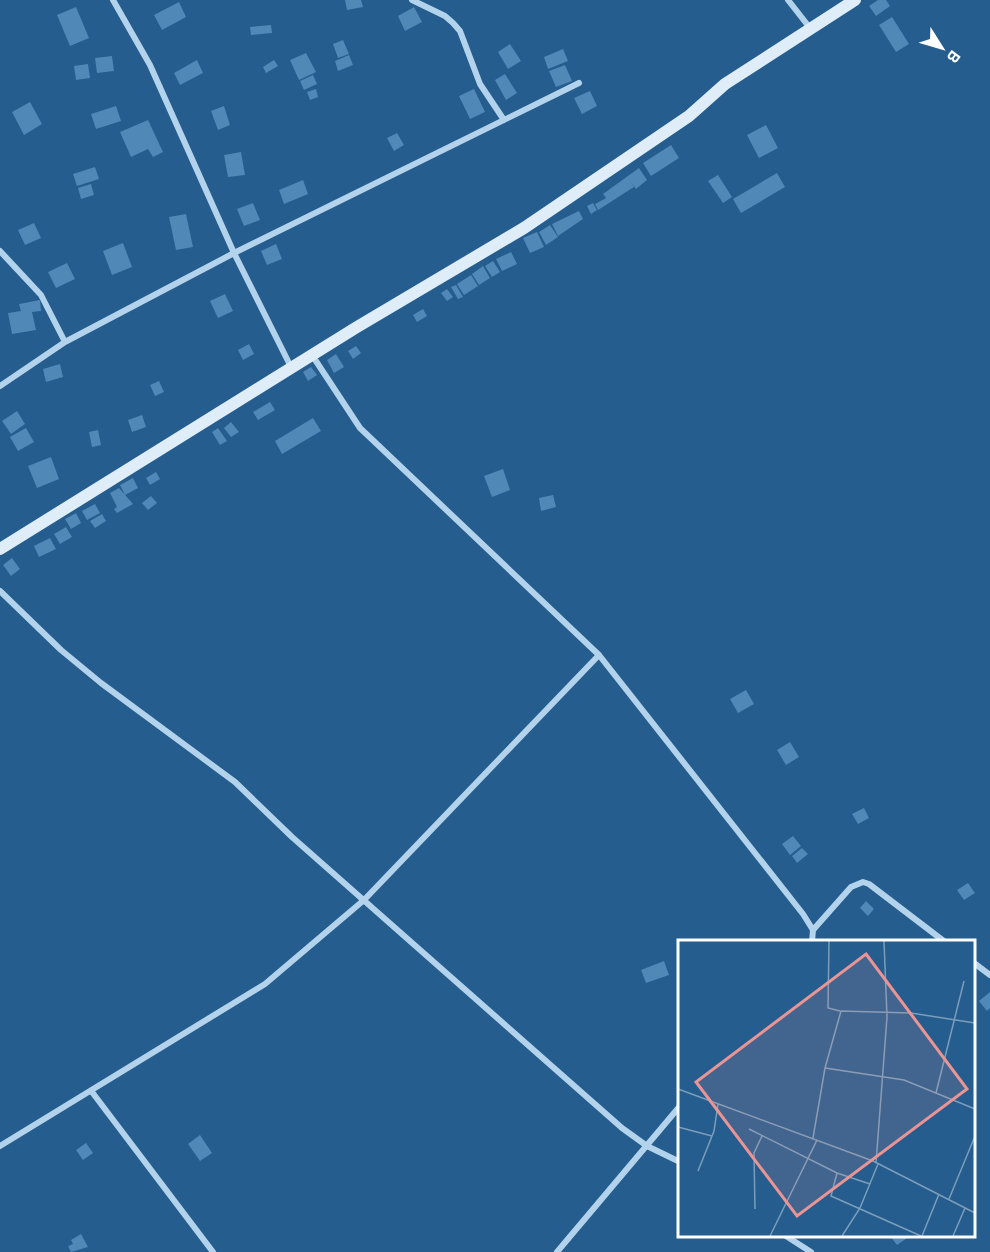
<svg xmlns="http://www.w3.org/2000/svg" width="990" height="1252" viewBox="0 0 990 1252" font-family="Overpass,sans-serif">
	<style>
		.building { fill: #5088b7 }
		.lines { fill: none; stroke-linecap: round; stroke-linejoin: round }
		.street { stroke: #b3d2eb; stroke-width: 6 }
		.secondary { stroke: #dfedf9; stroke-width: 12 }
		.inset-road { fill: none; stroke: #7c9ebb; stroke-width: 1.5 }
		.view { fill: #ea9494; fill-opacity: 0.15; stroke: #ea9494; stroke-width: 3 }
		.inset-edge { fill: none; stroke: #fff; stroke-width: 3 }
	</style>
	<rect width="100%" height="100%" fill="#245d8e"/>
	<path class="building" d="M345 0H361L363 7 347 10Z
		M878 0H886L890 6 876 16 869 6Z
		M179 2 186 17 162 30 154 15Z
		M76 7 89 38 70 46 57 15Z
		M414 7 422 22 405 31 398 16Z
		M892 17 909 44 896 52 879 25Z
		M271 25 272 33 251 35 250 27Z
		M343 40 349 54 338 58 333 44Z
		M510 44 521 61 508 69 498 52Z
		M563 49 568 61 548 69 544 57Z
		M306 53 316 72 299 80 290 60Z
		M349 55 353 65 338 71 335 61Z
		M112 56 114 71 97 73 95 58Z
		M197 60 203 73 180 85 174 73Z
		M274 60 278 66 266 73 263 67Z
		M88 64 90 78 76 80 74 66Z
		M565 65 572 81 556 87 549 71Z
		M505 74 517 93 506 100 495 80Z
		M313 75 317 84 304 90 300 81Z
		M316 89 318 97 310 100 307 92Z
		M474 89 485 112 470 119 459 96Z
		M590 91 597 106 582 114 574 98Z
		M30 102 42 124 24 135 12 112Z
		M116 106 121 121 96 129 91 114Z
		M224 106 230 125 218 130 211 111Z
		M148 120 163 152 153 157 148 149 131 157 120 132Z
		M766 125 778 148 759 158 747 135Z
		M397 133 404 145 394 151 387 138Z
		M671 145 679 158 651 176 643 163Z
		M241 152 245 175 228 177 224 155Z
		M95 167 99 179 77 186 73 174Z
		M639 168 647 180 636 189 631 182 634 187 598 210 595 204 606 198 603 194Z
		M777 173 785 187 741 213 733 199Z
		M718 175 732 197 723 203 708 181Z
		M303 180 308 194 284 204 279 190Z
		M91 184 94 195 81 199 78 188Z
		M253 203 260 220 244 226 237 209Z
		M593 203 597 210 591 214 587 206Z
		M579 211 583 219 558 236 552 224Z
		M186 214 193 247 176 250 169 217Z
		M34 223 41 238 25 245 18 230Z
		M550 225 558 237 546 245 539 232Z
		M537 232 544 247 530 253 523 238Z
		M123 243 132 267 112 275 103 251Z
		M276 244 282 259 267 265 261 251Z
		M511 252 517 264 502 271 496 259Z
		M493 261 500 272 492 277 485 266Z
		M67 263 75 279 56 288 48 272Z
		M483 266 490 278 479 285 472 274Z
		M471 275 478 286 464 295 457 284Z
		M456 285 463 297 458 299 451 287Z
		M447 289 453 297 447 301 441 293Z
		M225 294 233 311 218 318 210 301Z
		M40 300 41 311 32 312 36 330 12 334 8 313 21 311 19 304Z
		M423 309 427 316 417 322 413 315Z
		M249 344 254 354 243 360 238 350Z
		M356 346 361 353 353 359 348 351Z
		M336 354 344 367 334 373 327 360Z
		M60 364 63 377 46 382 43 369Z
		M311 367 317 375 308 381 303 372Z
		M159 381 164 392 155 396 150 385Z
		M270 402 275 410 258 420 253 412Z
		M17 411 25 424 11 434 2 421Z
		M142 415 146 427 132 432 128 420Z
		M313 418 321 431 282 454 275 441Z
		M231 422 239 432 231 437 224 428Z
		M26 428 34 442 18 451 10 437Z
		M218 428 227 441 220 445 212 432Z
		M98 430 101 445 92 447 89 432Z
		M51 457 59 479 37 488 28 466Z
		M503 469 510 490 492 497 484 476Z
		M156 472 160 479 150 485 146 478Z
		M133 478 138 488 125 495 120 485Z
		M119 488 133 504 117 513 114 509 117 507 110 493Z
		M553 495 556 507 541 511 539 498Z
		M151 496 157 503 148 510 142 503Z
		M95 504 100 513 87 520 82 511Z
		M76 513 81 523 71 529 65 519Z
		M102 514 106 521 95 528 90 521Z
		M66 527 72 537 60 544 54 534Z
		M50 538 56 549 39 557 34 546Z
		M12 558 20 569 11 576 3 565Z
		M746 690 754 704 738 713 730 699Z
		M790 742 799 757 786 765 777 750Z
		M864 808 869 818 858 824 852 814Z
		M793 836 801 846 790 855 782 844Z
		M802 848 808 854 797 863 792 856Z
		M968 883 975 893 964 900 957 890Z
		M866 901 874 909 868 916 860 908Z
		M664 961 669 975 646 983 641 970Z
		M990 992V1008L987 1011 979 1001Z
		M200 1135 212 1153 200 1161 188 1144Z
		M86 1143 93 1153 83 1160 76 1150Z
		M81 1234 88 1247 71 1252 68 1246 73 1244 71 1240Z
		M890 1236H910L897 1245Z"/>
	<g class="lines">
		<path class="street" d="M113 0 150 65 234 253 291 367
			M412 0 445 16 453 23 460 31 480 84 504 120
			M788 0 810 28
			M0 251 41 295 65 342
			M312 355 360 428 599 655 803 914 813 930 812 942
			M0 386 65 342 234 253 579 83
			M0 591 61 650 101 683 235 782 292 837 622 1128 647 1146 680 1162
			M813 930 851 887 863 882 869 884 945 942
			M974 963 990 975
			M92 1092 213 1252
			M0 1146 265 984 364 900 599 655
			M786 1236 811 1252
			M557 1252 680 1106"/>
		<path class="secondary" d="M0 549 357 327 524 228 689 116 725 84 855 0"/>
	</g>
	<g transform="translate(678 940)">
		<rect width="297" height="297" fill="#245d8e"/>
		<path class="inset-road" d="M151 1 150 68 162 71M147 128 226 140 297 169M0 149 195 221 297 273M258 153 286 41M0 187 34 196M71 189 159 233 192 244M135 198 147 128 163 71 233 73 297 83M198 223 209 77 206 1M20 231 36 191 40 164M159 233 153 256 243 296M271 259 297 196M77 269 76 213 84 196M92 296 139 200M164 296 182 268 200 224M244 296 261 254M275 296 287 268"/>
		<path class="view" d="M188 14 289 149 119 276 18 142Z"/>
		<rect width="297" height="297" class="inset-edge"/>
	</g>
	<g transform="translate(942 48) rotate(127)" stroke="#245d8e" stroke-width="4.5" paint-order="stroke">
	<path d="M0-4.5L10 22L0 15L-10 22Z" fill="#ffffff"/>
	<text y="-9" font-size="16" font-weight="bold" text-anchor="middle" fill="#ffffff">B</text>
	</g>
</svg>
